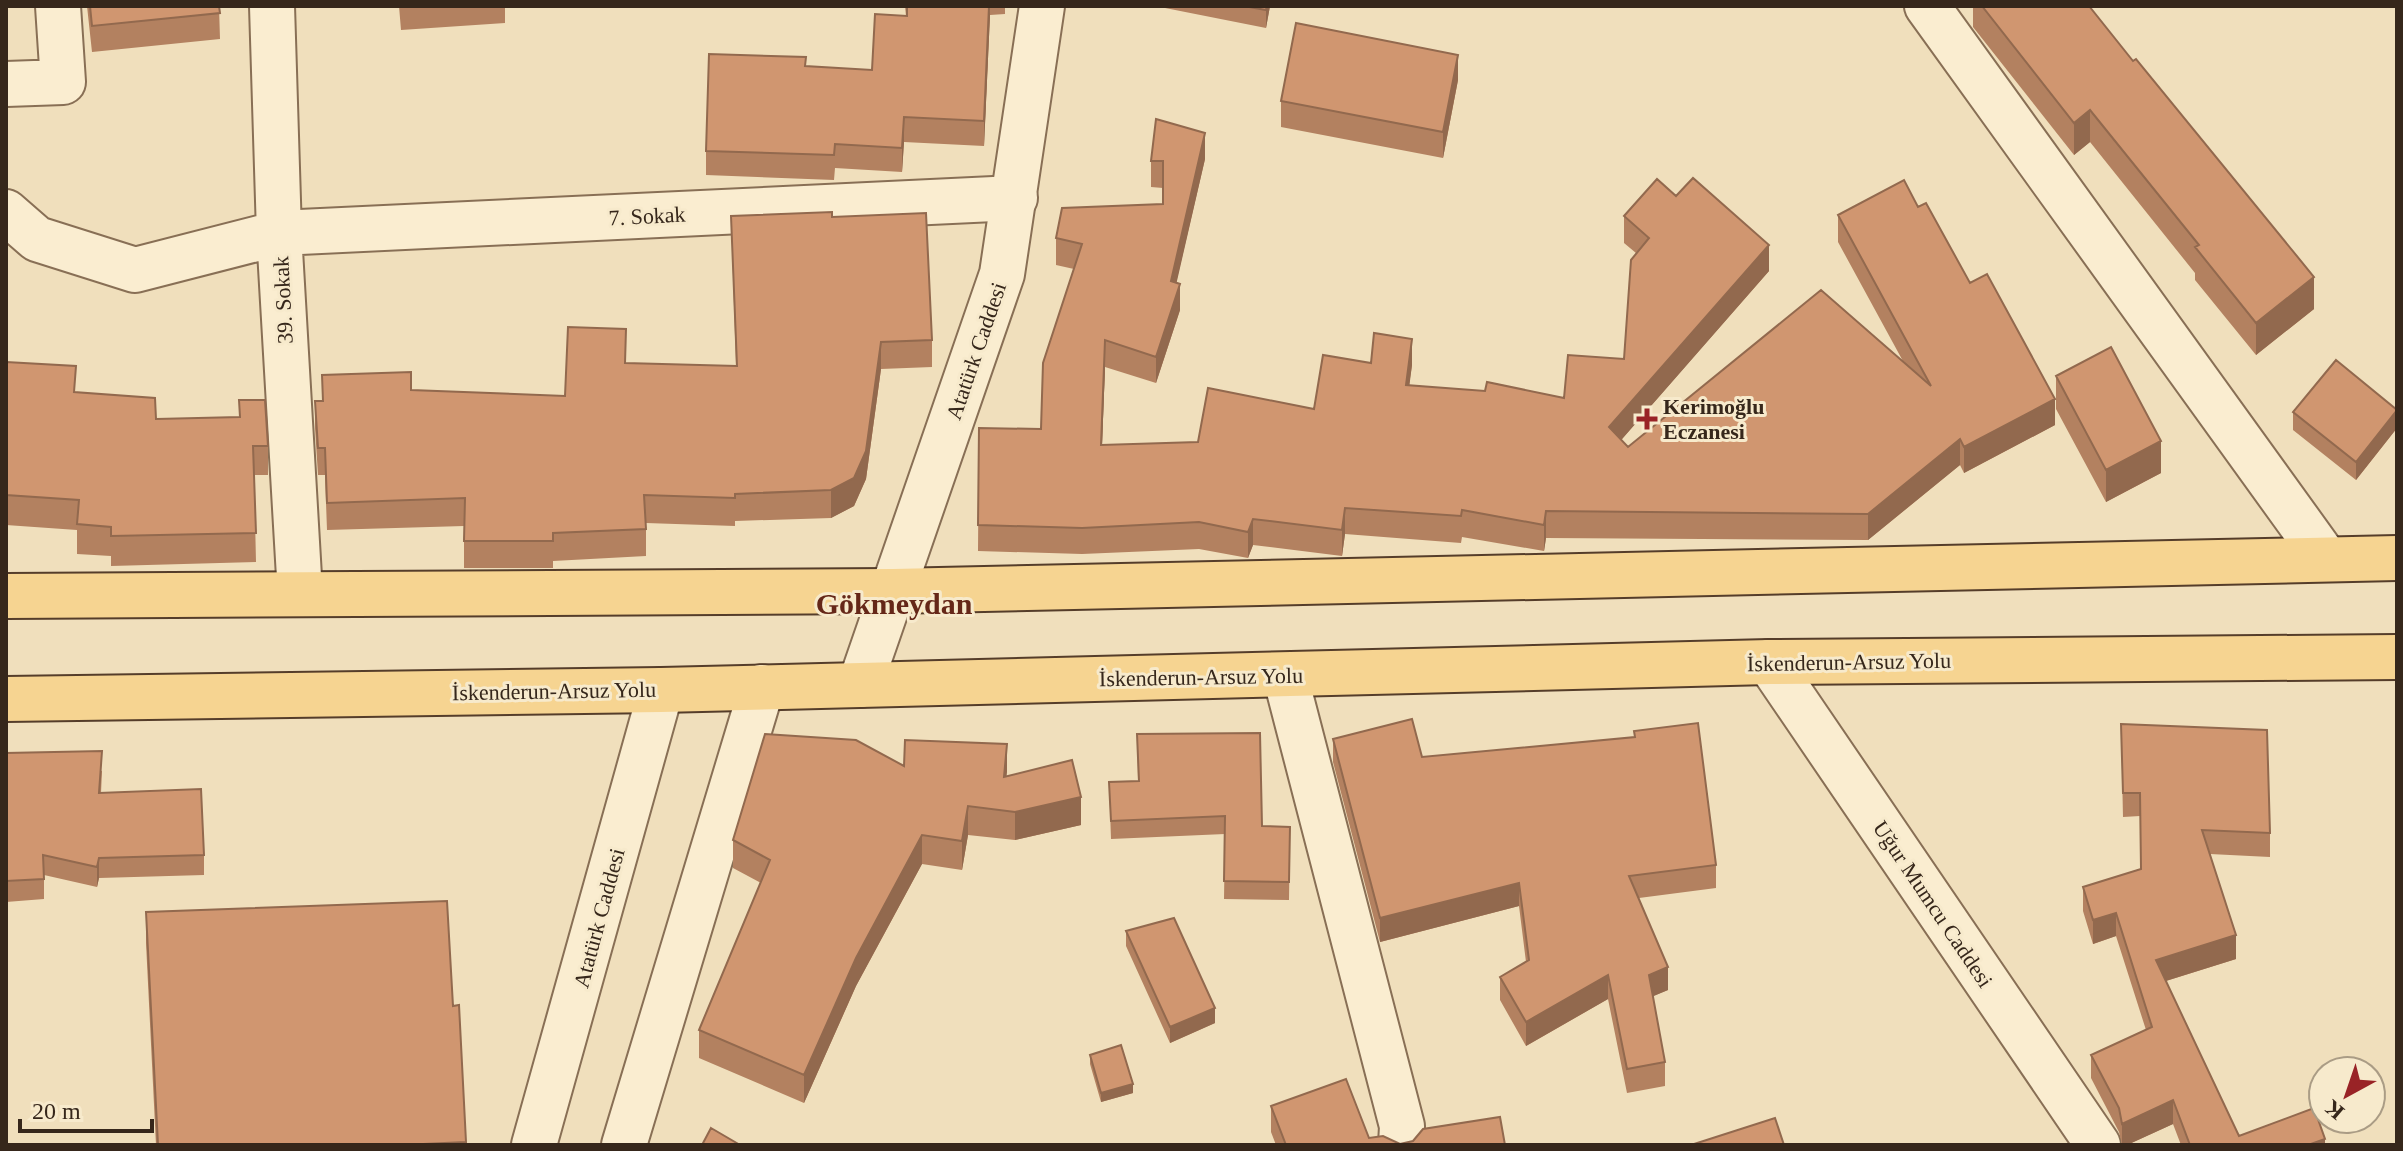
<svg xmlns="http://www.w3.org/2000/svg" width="2403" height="1151" viewBox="0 0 2403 1151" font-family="Georgia,serif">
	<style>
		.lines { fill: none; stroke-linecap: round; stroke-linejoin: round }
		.minor-casing { stroke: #886f55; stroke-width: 48 }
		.tertiary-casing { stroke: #886f55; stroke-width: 48 }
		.primary-casing { stroke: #553d2a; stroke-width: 48 }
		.minor { stroke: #faedd0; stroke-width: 44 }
		.tertiary { stroke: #faedd0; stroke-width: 44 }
		.primary { stroke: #f6d491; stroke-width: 44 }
		.wall { fill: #b38160 }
		.shaded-wall { fill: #92694e }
		.building { fill: #d09670; stroke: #92694e; stroke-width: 2 }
		.poi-dot { fill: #992326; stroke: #f7eacc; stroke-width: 3 }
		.labels { text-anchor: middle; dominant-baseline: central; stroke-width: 6; stroke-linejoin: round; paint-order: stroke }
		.street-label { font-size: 22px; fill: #36271b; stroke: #f7eacc }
		.poi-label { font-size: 22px; font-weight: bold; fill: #36271b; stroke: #f7eacc; text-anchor: start }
		.district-label { font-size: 30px; font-weight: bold; fill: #652718; stroke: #f7eacc }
	</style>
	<rect width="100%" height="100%" fill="#f0dfbc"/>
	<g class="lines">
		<defs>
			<path id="minor" d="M272 6 279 233 300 594
				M1927 6 2326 559
				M6 84 63 82 58 6
				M6 212 37 239 135 270 279 233 1015 198
				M1285 675 1402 1126 1401 1145"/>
			<path id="tertiary" d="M1769 662 2098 1145
				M860 685 1002 274 1042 6
				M534 1145 661 690
				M624 1145 762 687"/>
			<path id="primary" d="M6 596 893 591 2397 558
				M6 699 661 690 1769 662 2397 657"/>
		</defs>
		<use href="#minor" class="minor-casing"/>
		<use href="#tertiary" class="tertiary-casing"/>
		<use href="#primary" class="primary-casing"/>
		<use href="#minor" class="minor"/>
		<use href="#tertiary" class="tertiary"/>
		<use href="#primary" class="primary"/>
	</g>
	<path class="wall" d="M87 6H219L220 39 92 52Z
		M399 6H505V23L401 30Z
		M905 6H1005V14L990 15 984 146 904 142 902 172 835 168 834 180 706 175V151L806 66 872 70 906 16Z
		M1155 6H1270L1266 28Z
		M1973 6H2089L2314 309 2256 355 2195 280V273L2090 142 2074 155 1973 27Z
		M1458 80 1443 158 1281 127V101Z
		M1205 159 1176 283 1180 310 1156 383 1105 367 1102 445 1198 442 1314 409 1371 363 1412 365 1409 385 1564 398 1624 359 1636 253 1624 243V216L1676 196 1769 271 1621 440 1628 447 1904 363 1838 242V215L1918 207 1970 283 2055 425 1964 473 1960 465 1868 540 1546 538 1544 551 1462 537 1461 543 1345 534 1342 556 1253 545 1248 558 1199 549 1082 554 978 551 979 428 1041 429 1074 269 1056 265V238L1163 204V188L1151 187V161Z
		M731 216 832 217 932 340V367L881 369 866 479 854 506 831 518 735 521V526L646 523V556L553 561V568H464V526L327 530 325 475H318L315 428V401H322V375L411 390 565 396 626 363 736 366Z
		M6 362 76 392 156 419 268 446V475H254L256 562 111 566V556L77 554V530L6 525Z
		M2056 376 2161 473 2106 502 2056 409Z
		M2397 410V428L2356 480 2293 430V412Z
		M2121 724 2270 833V857L2210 854 2236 959 2166 981 2239 1136 2325 1145H2181L2173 1124 2127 1145H2122L2119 1132 2091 1078V1055L2146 1030 2116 936 2093 944 2083 911V887L2141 869 2140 816 2123 817Z
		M1634 731 1716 865V888L1639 898 1668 990 1653 996 1665 1062V1086L1627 1093 1608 999 1526 1046 1500 1000V977L1526 962 1519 906 1380 942 1333 762V739L1422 757 1634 737Z
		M1137 734 1262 826 1290 827 1289 900 1224 899 1225 834 1111 839 1109 782 1138 781Z
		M6 753 102 771 101 793 204 855V875L99 878 97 887 44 875V899L6 902Z
		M904 766 1006 776 1081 825 1015 840 968 835 962 870 922 864 856 986 804 1103 699 1058V1030L761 883 733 868V840Z
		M146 912 453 1006 459 1005 466 1145H156L146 943Z
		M1126 931 1215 1023 1170 1043 1126 946Z
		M1090 1055 1133 1093 1101 1102 1090 1064Z
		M1271 1106 1369 1138 1400 1144 1505 1145H1276L1271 1132Z"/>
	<path class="shaded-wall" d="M989 6 990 15 984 146V121Z
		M1267 6H1270L1266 28V10Z
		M1458 55V80L1443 158V132Z
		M2090 110V142L2074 155V123Z
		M904 117V142L902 172V148Z
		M1205 133V159L1171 307V281Z
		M1769 245V271L1609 454V427Z
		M2314 277V309L2256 355V323Z
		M1180 284V310L1156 383V357Z
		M1412 339V365L1406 412V385Z
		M1105 340V367L1101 472V445Z
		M881 342V369L866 479 854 506 831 518V490Z
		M2055 399V425L1964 473V447Z
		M2397 410V428L2356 480V462Z
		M1960 439V465L1868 540V514Z
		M2161 441V473L2106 502V470Z
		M1345 508V534L1342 556V530Z
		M1546 511V538L1544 551V525Z
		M1253 519V545L1248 558V532Z
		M1007 744V772L1004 805V777Z
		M1081 797V825L1015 840V812Z
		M968 806V835L962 870V841Z
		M922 835V864L856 986 804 1103V1075L856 958Z
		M99 858V878L97 887V867Z
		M1519 883V906L1380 942V918Z
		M2116 913V936L2093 944V920Z
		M2236 935V959L2156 984V960Z
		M1668 967V990L1649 998V975Z
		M1608 975V999L1526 1046V1022Z
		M1215 1008V1023L1170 1043V1027Z
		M1133 1084V1093L1101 1102V1093Z
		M2173 1100V1124L2127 1145H2122V1124Z
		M2325 1139V1145H2308Z"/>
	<path class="building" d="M90 6H219L220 13 92 26Z
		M907 6H989L984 121 904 117 902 148 835 144 834 155 706 151 709 54 806 57 805 66 872 70 875 14 907 16Z
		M1244 6H1267L1266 10Z
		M1982 6H2089L2133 61 2136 59 2314 277 2256 323 2195 247 2199 245 2090 110 2074 123Z
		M1296 23 1458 55 1443 132 1281 101Z
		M1156 119 1205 133 1171 281 1180 284 1156 357 1105 340 1101 445 1198 442 1208 388 1314 409 1323 355 1371 363 1374 333 1412 339 1406 385 1485 391 1487 382 1564 398 1568 355 1624 359 1631 260 1649 238 1624 216 1657 179 1676 196 1693 178 1769 245 1609 427 1628 447 1821 290 1931 386 1838 215 1904 180 1918 207 1926 203 1970 283 1987 274 2055 399 1964 447 1960 439 1868 514 1546 511 1544 525 1462 510 1461 516 1345 508 1342 530 1253 519 1248 532 1199 522 1082 528 978 525 979 428 1041 429 1043 363 1082 244 1056 238 1062 208 1163 204V161H1151Z
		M832 212V217L926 213 932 340 881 342 866 451 854 478 831 490 735 494V498L644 495 646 529 553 533V541H464L465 498 327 503 325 448H318L315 401H323L322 375 411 372V390L565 396 568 327 626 329 625 363 737 366 731 216Z
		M2111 347 2161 441 2106 470 2056 376Z
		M2336 360 2397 410 2356 462 2293 412Z
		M6 362 76 366 74 392 155 398 156 419 240 417 239 400H265L268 446H253L256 533 111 536V527L77 524 79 500 6 495Z
		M1412 719 1422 757 1635 737 1634 731 1698 723 1716 865 1629 876 1668 967 1649 975 1665 1062 1627 1069 1608 975 1526 1022 1500 977 1529 960 1519 883 1380 918 1333 739Z
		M2121 724 2267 730 2270 833 2202 830 2236 935 2156 960 2239 1136 2314 1108 2325 1139 2308 1145H2190L2173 1100 2122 1124 2119 1108 2091 1055 2152 1027 2116 913 2093 920 2083 887 2141 869 2140 793H2123Z
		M1260 733 1262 826 1290 827 1289 882 1224 881 1225 816 1111 821 1109 782 1139 781 1137 734Z
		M765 734 856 740 904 766 905 740 1007 744 1004 777 1072 760 1081 797 1015 812 968 806 962 841 922 835 856 958 804 1075 699 1030 770 860 733 840Z
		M102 751 99 793 201 789 204 855 99 858 97 867 43 855 44 879 6 881V753Z
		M447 901 453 1006 459 1005 466 1142 402 1145H158L146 912Z
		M1174 918 1215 1008 1170 1027 1126 931Z
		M1121 1045 1133 1084 1101 1093 1090 1055Z
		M1346 1079 1369 1138 1383 1136 1400 1144 1413 1141 1423 1129 1500 1117 1505 1145H1286L1271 1106Z
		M1775 1118 1784 1145H1691Z
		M711 1128 740 1145H702Z"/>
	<path class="poi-dot" d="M1643 407h8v8h8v8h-8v8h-8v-8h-8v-8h8z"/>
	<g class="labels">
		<g class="street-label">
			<text transform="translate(647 216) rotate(-3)">7. Sokak</text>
			<text transform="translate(283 300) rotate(-93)">39. Sokak</text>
			<text transform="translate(976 351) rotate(-71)">Atatürk Caddesi</text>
			<text transform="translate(1849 662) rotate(-1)">İskenderun-Arsuz Yolu</text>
			<text transform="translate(1201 677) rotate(-1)">İskenderun-Arsuz Yolu</text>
			<text transform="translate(554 691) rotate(-1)">İskenderun-Arsuz Yolu</text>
			<text transform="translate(1933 904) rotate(56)">Uğur Mumcu Caddesi</text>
			<text transform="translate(599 918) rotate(-75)">Atatürk Caddesi</text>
		</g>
		<g class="poi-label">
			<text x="1663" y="406">Kerimoğlu<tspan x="1663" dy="25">Eczanesi</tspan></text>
		</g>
		<g class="district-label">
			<text x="894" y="603">Gökmeydan</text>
		</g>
	</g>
	<rect width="2403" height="1151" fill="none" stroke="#36271b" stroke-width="16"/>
	<g transform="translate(2347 1095) rotate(220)"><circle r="38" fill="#f7eacc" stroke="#aa9c85" stroke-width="2"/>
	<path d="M0-6L14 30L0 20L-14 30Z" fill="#992326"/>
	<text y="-12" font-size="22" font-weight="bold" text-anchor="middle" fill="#36271b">K</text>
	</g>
	<path d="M20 1119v12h132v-12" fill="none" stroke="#36271b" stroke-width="4"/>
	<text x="32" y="1119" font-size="24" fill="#36271b" stroke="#f7eacc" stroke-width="6" paint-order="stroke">20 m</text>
</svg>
